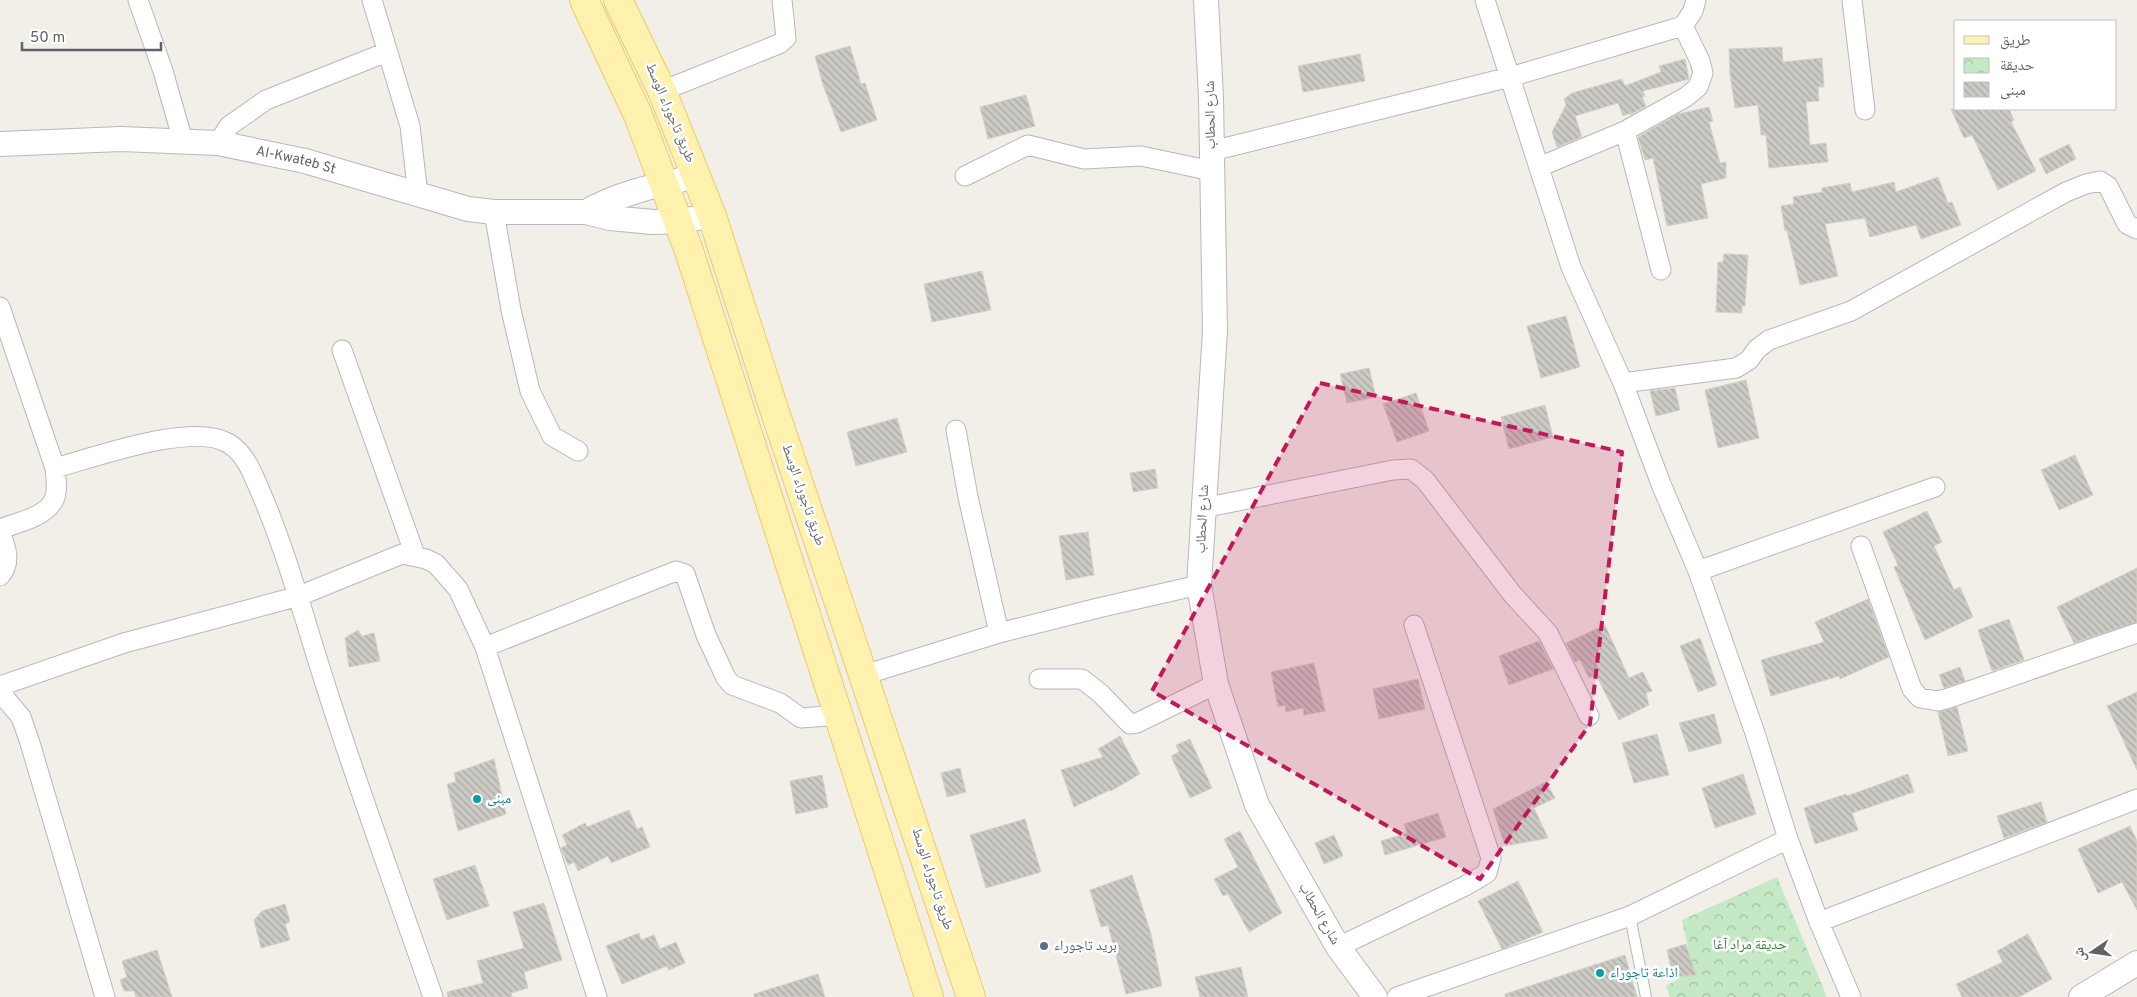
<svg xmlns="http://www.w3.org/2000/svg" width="2137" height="997" viewBox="0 0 2137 997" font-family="Overpass,'Noto Naskh Arabic',sans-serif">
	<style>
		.park { fill: url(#park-crowns) }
		.building { fill: url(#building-back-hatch); stroke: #d6d1c6 }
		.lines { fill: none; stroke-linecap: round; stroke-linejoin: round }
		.service-casing { stroke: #b5b8bc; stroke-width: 12 }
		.minor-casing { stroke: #b5b8bc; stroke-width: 21 }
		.tertiary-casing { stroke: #b5b8bc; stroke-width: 26 }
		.primary-casing { stroke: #f2c960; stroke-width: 30 }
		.service { stroke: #fff; stroke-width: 10 }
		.minor { stroke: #fff; stroke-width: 19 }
		.tertiary { stroke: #fff; stroke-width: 24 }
		.primary { stroke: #fff2af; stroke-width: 28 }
		.marked { fill: #c2185b; fill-opacity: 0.2; stroke: #c2185b; stroke-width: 4; stroke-dasharray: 10 6; stroke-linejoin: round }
		.culture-dot { fill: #0f9aa8; stroke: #fff; stroke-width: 2 }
		.service-dot { fill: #5c6f8a; stroke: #fff; stroke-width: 2 }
		.labels { text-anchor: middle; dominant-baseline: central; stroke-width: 5; stroke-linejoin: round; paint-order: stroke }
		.street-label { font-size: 14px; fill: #5f6368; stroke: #fff }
		.culture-label { font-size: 14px; fill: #0d838f; stroke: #fff; text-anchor: start }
		.park-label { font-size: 14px; fill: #348238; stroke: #fff }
		.service-label { font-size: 14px; fill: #4e5e75; stroke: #fff; text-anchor: start }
	</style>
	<defs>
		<pattern id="park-crowns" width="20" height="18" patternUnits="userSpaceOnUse" patternTransform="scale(1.25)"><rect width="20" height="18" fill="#c5e8c5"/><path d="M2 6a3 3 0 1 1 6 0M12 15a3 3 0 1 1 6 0" fill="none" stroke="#a3c0a4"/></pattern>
		<pattern id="building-back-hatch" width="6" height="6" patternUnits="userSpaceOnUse" patternTransform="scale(1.25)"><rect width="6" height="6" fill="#cccac5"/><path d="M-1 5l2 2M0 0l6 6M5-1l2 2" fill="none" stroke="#a9a8a4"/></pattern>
	</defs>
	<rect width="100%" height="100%" fill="#f1efe8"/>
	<path class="park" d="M1777 877 1827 997H1670L1666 986 1693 970 1682 920Z"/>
	<path class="building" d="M850 46 861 84 865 83 877 120 841 132 823 85 815 56Z
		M1782 47 1783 62 1822 58 1824 87H1818L1819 101 1806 102 1810 145 1826 143 1828 162 1769 168 1766 135H1761L1758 105 1735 108 1730 74 1729 49Z
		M1360 54 1365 81 1303 92 1298 66Z
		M1685 59 1689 79 1643 91 1645 96 1642 97 1646 106 1630 115V113L1623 116 1618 103 1575 116 1582 137 1557 147 1552 132 1566 105 1564 99 1572 93 1622 79 1625 86 1661 72 1659 66Z
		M1026 95 1035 126 988 139 980 107Z
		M1709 107 1713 121 1709 122 1720 163 1726 162V178L1701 184 1708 218 1667 226 1653 158 1645 160 1638 137 1678 114Z
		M1951 109H2009L2014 120 2011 122 2036 171 1998 190 1972 135 1964 138Z
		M2069 144 2076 159 2046 174 2039 159Z
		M1938 177 1948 203 1952 202 1961 225 1921 239 1916 225 1870 237 1865 218 1825 224 1838 276 1800 285 1787 231H1785L1781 206 1794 204 1793 197 1822 192V188L1850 183 1852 192 1894 182 1896 192Z
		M1724 254 1748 255 1745 306H1742V313L1716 312 1718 262H1723Z
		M982 271 991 310 932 322 924 284Z
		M1566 316 1580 367 1541 378 1527 326Z
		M1369 368 1376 397 1347 403 1340 374Z
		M1746 380 1759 438 1718 448 1705 390Z
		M1675 388 1680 410 1656 416 1650 391Z
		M1416 393 1429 431 1397 442 1383 404Z
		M1545 405 1553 437 1509 449 1501 417Z
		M897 418 907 452 856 466 847 432Z
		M2075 455 2093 495 2059 510 2041 470Z
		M1155 469 1158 488 1133 492 1130 473Z
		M1927 511 1942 542 1934 546 1954 590 1960 587 1973 617 1925 640 1894 567 1898 565 1883 532Z
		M1088 532 1094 575 1066 580 1059 536Z
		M2137 568V622L2074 643 2057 607Z
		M1868 599 1889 657 1840 679 1839 676 1771 696 1761 660 1824 642 1815 622Z
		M2009 619 2024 660 1992 671 1978 630Z
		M1605 625 1629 678 1643 672 1652 691 1646 693 1649 705 1619 720 1596 675 1589 678 1580 660 1575 662 1566 643Z
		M358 630 362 636 374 633 380 661 349 667 345 638Z
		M1700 638 1717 685 1698 692 1680 646Z
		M1539 641 1553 669 1509 685 1499 656Z
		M1314 663 1325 711 1304 715 1303 708 1286 712 1285 705 1278 707 1271 672Z
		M1960 667 1965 681 1944 688 1939 675Z
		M1418 679 1425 709 1379 719 1373 689Z
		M2137 692V770L2107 706Z
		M1957 707 1968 751 1948 756 1938 712Z
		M1714 714 1722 743 1689 752 1679 723Z
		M1657 734 1669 775 1634 783 1622 743Z
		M1120 736 1140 774 1111 791 1110 790 1074 807 1061 770 1103 757 1098 749Z
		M1190 739 1212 788 1190 798 1171 756 1179 752 1176 745Z
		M494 759 506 814 458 831 447 784 456 782 454 773Z
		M960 768 966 792 947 797 941 773Z
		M1743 774 1756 814 1715 828 1702 788Z
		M1908 774 1914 792 1852 813 1858 830 1815 844 1804 808 1846 794 1847 796Z
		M822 775 828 807 796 814 790 781Z
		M1546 782 1555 798 1534 808 1548 838 1505 846 1493 809Z
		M2041 802 2047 822 2004 838 1997 816Z
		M629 810 637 829 642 827 650 847 611 863 608 856 578 871 574 862 568 865 561 848 567 845 562 835 585 823 587 827Z
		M1438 813 1446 837 1385 855 1381 841 1407 833 1404 824Z
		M1025 819 1041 872 986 888 970 835Z
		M2130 826 2137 841V910L2122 882 2098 893 2078 849Z
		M1240 831 1282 913 1249 932 1228 894 1223 896 1214 879 1238 867 1224 839Z
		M1334 835 1343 856 1324 864 1315 843Z
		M475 865 489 906 447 920 433 879Z
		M1132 875 1151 934 1162 986 1126 994 1108 925 1101 927 1090 890Z
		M1518 881 1543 932 1502 949 1478 901Z
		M544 903 562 960 524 972 528 988 511 993 512 997H448L447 992 483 983 477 961 524 948 513 912Z
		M285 904 290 922 285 924 290 940 261 948 254 920 262 911Z
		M639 933 641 940 654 935 660 949 676 942 685 963 669 970 667 966 622 984 606 946Z
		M2028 934 2052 979 2019 997H1962L1956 984 2003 962 1997 951Z
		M1686 944 1696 975 1673 977 1667 950Z
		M157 950 172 997H136L134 991H124L120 980 127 977 122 961Z
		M1625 955 1637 997H1505V994Z
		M1241 967 1248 997H1200L1195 977Z
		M818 974 825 997H754V994Z"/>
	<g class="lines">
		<defs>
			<path id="service" d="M1630 916 1646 997"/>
			<path id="minor" d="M138 0 163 71 183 141
				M372 0 410 126 418 195
				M1485 0 1571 267 1623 383 1661 484 1698 571 1755 733 1788 839 1819 922 1851 997
				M1852 0 1865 110
				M662 91 779 44 786 38 782 0
				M1625 131 1661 270
				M218 143 229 126 266 100 387 52
				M1212 151 1510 77 1683 26 1693 11 1696 0
				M1539 167 1625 131 1686 97 1698 87 1703 73 1700 61 1683 26
				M965 176 1028 145 1084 159 1141 156 1212 171
				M494 212 511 310 530 391 552 436 578 451
				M0 307 55 468C56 479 59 494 52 503 42 518 16 523 0 529
				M342 350 415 555
				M1623 383 1736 368 1749 360 1757 349 1769 340 1851 311 2066 192 2086 184 2100 181 2108 186 2127 224 2137 229
				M956 430 968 497 999 633
				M55 468C96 457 191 422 228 443 240 450 249 465 254 477 283 540 301 608 322 674 356 783 396 890 433 997
				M1203 508 1393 470 1411 469 1425 480 1513 595 1548 633 1589 716
				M0 534C7 547 11 564 0 576
				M1861 546 1912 689 1920 698 1938 701 1949 698 2137 633
				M1698 571 1935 487
				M485 647 676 571 685 574 706 635 726 678 732 685 780 703 801 718 840 715
				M864 675 999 633 1098 608 1199 585
				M1039 679H1082L1100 693 1130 724 1137 723 1216 684
				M0 686 124 643 299 596 402 554 426 559 436 564 458 589 485 647 597 997
				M0 692 21 717 30 743 105 997
				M1819 922 2137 799
				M1338 947 1465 886 1487 873 1491 858 1414 625
				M1397 997 1630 916 1788 839"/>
			<g id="tertiary">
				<path d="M1206 0 1211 97 1215 331 1199 585 1216 684 1257 805 1338 947 1375 997"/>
				<path id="s1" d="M0 144 121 139 218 143 305 161 468 209 494 212H586L610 218 653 222 678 221 712 216"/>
				<path d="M586 212C621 192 659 185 697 176"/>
				<path d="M2081 997 2137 963"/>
			</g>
			<path id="primary" d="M584 0 638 115 689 251 929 997
				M618 0 662 91 712 216 771 400 971 997"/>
		</defs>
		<use href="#service" class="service-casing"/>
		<use href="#minor" class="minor-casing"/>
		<use href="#tertiary" class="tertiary-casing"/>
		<use href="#primary" class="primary-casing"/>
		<use href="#service" class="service"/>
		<use href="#minor" class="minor"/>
		<use href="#tertiary" class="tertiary"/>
		<use href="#primary" class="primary"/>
	</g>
	<path class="marked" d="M1320 383 1622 452 1590 724 1480 879 1152 691Z"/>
	<g class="culture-dot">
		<circle cx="477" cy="799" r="5"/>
		<circle cx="1600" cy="973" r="5"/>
	</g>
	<circle class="service-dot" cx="1044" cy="946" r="5"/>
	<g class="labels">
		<g class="street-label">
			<text transform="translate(670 113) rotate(67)">طريق تاجوراء الوسط</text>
			<text transform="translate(1211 115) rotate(-91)">شارع الحطاب</text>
			<text stroke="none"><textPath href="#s1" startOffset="298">Al-Kwateb St</textPath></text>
			<text transform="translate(803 495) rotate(71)">طريق تاجوراء الوسط</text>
			<text transform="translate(1203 519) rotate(-87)">شارع الحطاب</text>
			<text transform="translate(932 879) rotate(72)">طريق تاجوراء الوسط</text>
			<text transform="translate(1319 914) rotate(60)">شارع الحطاب</text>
		</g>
		<g class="culture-label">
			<text x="487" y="799">مبنى</text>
			<text x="1610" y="973">اذاعة تاجوراء</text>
		</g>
		<g class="park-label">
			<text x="1750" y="945">حديقة مراد آغا</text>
		</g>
		<g class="service-label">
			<text x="1054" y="946">بريد تاجوراء</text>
		</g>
	</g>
	<rect x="1954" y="20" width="162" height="90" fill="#ffffff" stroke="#bfc1c3"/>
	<rect x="1964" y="36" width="25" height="8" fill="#fff2af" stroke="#bfc1c3"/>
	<text x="2000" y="45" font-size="15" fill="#5f6368">طريق</text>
	<rect x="1964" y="58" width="25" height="15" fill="url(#park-crowns)" stroke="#bfc1c3"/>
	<text x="2000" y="70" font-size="15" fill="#5f6368">حديقة</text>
	<rect x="1964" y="82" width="25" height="15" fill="url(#building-back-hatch)" stroke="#bfc1c3"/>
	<text x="2000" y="95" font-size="15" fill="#5f6368">مبنى</text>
	<g transform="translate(2092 952) rotate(257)" stroke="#ffffff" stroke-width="4" paint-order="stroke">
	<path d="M0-4L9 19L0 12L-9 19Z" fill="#5f6368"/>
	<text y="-8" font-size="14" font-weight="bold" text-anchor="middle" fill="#5f6368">ش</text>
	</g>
	<path d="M22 42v8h139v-8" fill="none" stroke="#5f6368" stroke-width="2.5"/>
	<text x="30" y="42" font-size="15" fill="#5f6368" stroke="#ffffff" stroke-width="4" paint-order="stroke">50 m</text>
</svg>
